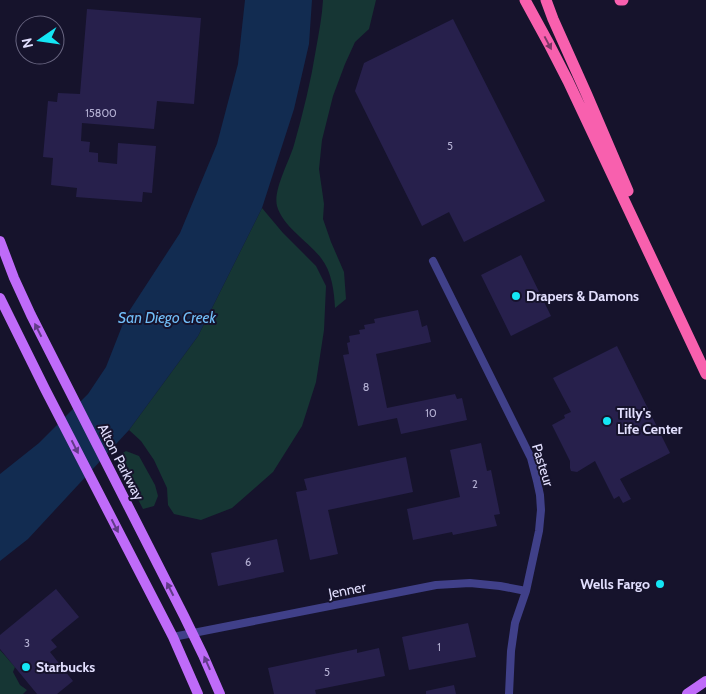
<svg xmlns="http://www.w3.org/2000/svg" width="706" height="694" viewBox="0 0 706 694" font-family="Cabin,sans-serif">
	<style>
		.green { fill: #163634 }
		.water { fill: #122c51 }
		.building { fill: #27204c }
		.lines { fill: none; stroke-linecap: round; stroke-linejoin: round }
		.minor { stroke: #404089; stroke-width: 8 }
		.major { stroke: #bf6bf9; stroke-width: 10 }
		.highway { stroke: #f860ae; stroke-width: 11 }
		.oneway { fill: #7c3666 }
		.oneway2 { fill: #623b88 }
		.poi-dot { fill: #14e6f5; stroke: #16132c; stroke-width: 2 }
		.labels { text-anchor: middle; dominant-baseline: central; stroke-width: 4; stroke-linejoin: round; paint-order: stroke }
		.number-label { font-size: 11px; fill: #b3afd2 }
		.poi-label { font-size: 14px; font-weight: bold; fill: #e2dffe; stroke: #16132c; text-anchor: start }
		.street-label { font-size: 14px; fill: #e2dffe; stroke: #16132c }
		.water-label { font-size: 15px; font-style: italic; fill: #72bff9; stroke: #16132c }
	</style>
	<rect width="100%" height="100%" fill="#16132c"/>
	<path class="green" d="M323 0H376L369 29 355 42 345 64 333 96 322 140 319 169 324 204 323 219 331 242 344 272 346 299 335 308C334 291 332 272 321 258 309 242 283 227 277 206 273 190 289 162 294 145 303 113 311 81 316 49 319 32 322 17 323 0Z
		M262 208 283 233 316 266 326 286 324 330 316 382 302 426 273 472 232 508 201 520 174 514 168 505 167 488 154 460 141 441 129 430 198 336Z
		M126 451 139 456 155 485 158 496 154 506 143 509 116 457Z
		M0 650 15 667 13 672 20 685 27 690 23 694H0Z"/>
	<path class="water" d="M245 0H312L309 44 294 109 262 208 198 336 129 430 28 539 0 561V474L39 443 88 394 106 367 126 316 180 233 217 144 238 64Z"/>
	<path class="building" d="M87 9 201 18 194 104 157 101 154 129 82 123 81 141 90 142 89 152 98 153V162L117 164 118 143 156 146 152 193 143 192 142 202 76 197 77 188 51 185 53 158 43 157 48 101 57 102 58 93 80 94Z
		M453 19 545 201 464 242 449 212 422 226 355 91 364 63Z
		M521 255 551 316 511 336 481 275Z
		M418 310 422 327 427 325 431 342 376 354 387 408 455 394 457 399 462 398 467 420 401 434 397 418 358 426 343 355 349 354 347 343 350 342 349 336 360 334 359 330 365 329 364 325 375 323 374 319Z
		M617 346 670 453 620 479 631 499 623 503 619 496 614 499 595 461 577 472 571 471 570 468V461L552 425 565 418 564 415 571 412 553 378Z
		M481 443 487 471 491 470 500 514 494 515 497 526 453 535 452 532 413 540 407 509 460 497 450 450Z
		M406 457 413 492 328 510 338 554 310 560 296 492 307 490 304 479Z
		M277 539 284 572 218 586 211 553Z
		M56 589 79 617 51 640 57 647 50 652 73 681 57 694H37L0 649V635Z
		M468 623 476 657 409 670 402 637Z
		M379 648 385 676 315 690 316 694H274L268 668 357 649V653Z
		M454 685 456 694H426V691Z"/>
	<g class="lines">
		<path class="minor" d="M433 261 531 458 537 481 540 495 541 510 539 531 526 591 515 623 511 651 509 694
			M173 637 436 585 470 583 500 586 526 591"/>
		<path class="major" d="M0 241 14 278 31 315 184 616 203 655 220 694
			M0 298 45 389 173 637 198 694
			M687 694 706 681"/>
		<path class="highway" d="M525 0 549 44 568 81 706 374
			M546 0 553 19 587 95 628 191
			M620 0H623"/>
	</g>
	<defs><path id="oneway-solid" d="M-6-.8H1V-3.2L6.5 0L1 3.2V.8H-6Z" transform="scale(1.25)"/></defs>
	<use class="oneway" href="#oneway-solid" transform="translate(548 43) rotate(62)"/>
	<g class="oneway2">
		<use href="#oneway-solid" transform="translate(38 330) rotate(-117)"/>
		<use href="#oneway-solid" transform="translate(75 447) rotate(63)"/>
		<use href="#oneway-solid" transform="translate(115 526) rotate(63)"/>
		<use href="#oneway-solid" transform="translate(170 589) rotate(-117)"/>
		<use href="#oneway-solid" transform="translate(207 663) rotate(-114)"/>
	</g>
	<g class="poi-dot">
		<circle cx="516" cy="296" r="5"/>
		<circle cx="607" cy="421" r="5"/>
		<circle cx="660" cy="584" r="5"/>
		<circle cx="26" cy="667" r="5"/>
	</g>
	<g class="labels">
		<g class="number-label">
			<text x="101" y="113">15800</text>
			<text x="450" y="146">5</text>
			<text x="366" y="387">8</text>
			<text x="431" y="413">10</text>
			<text x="475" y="484">2</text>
			<text x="248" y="562">6</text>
			<text x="27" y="643">3</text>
			<text x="439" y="647">1</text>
			<text x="327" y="672">5</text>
		</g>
		<g class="poi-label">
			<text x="526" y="296">Drapers &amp; Damons</text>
			<text x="617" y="413">Tilly's<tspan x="617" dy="16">Life Center</tspan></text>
			<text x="650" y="584" text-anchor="end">Wells Fargo</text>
			<text x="36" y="667">Starbucks</text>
		</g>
		<g class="street-label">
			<text transform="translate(121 462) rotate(63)">Alton Parkway</text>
			<text transform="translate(543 465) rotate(73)">Pasteur</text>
			<text transform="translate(347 590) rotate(-11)">Jenner</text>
		</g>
		<g class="water-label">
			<text x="167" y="318">San Diego Creek</text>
		</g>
	</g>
	<g transform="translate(40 40) rotate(257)"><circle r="24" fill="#16132c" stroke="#686580"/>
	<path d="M0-4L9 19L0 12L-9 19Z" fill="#14e6f5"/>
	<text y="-8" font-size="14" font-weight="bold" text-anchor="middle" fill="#e2dffe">N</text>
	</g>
</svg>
